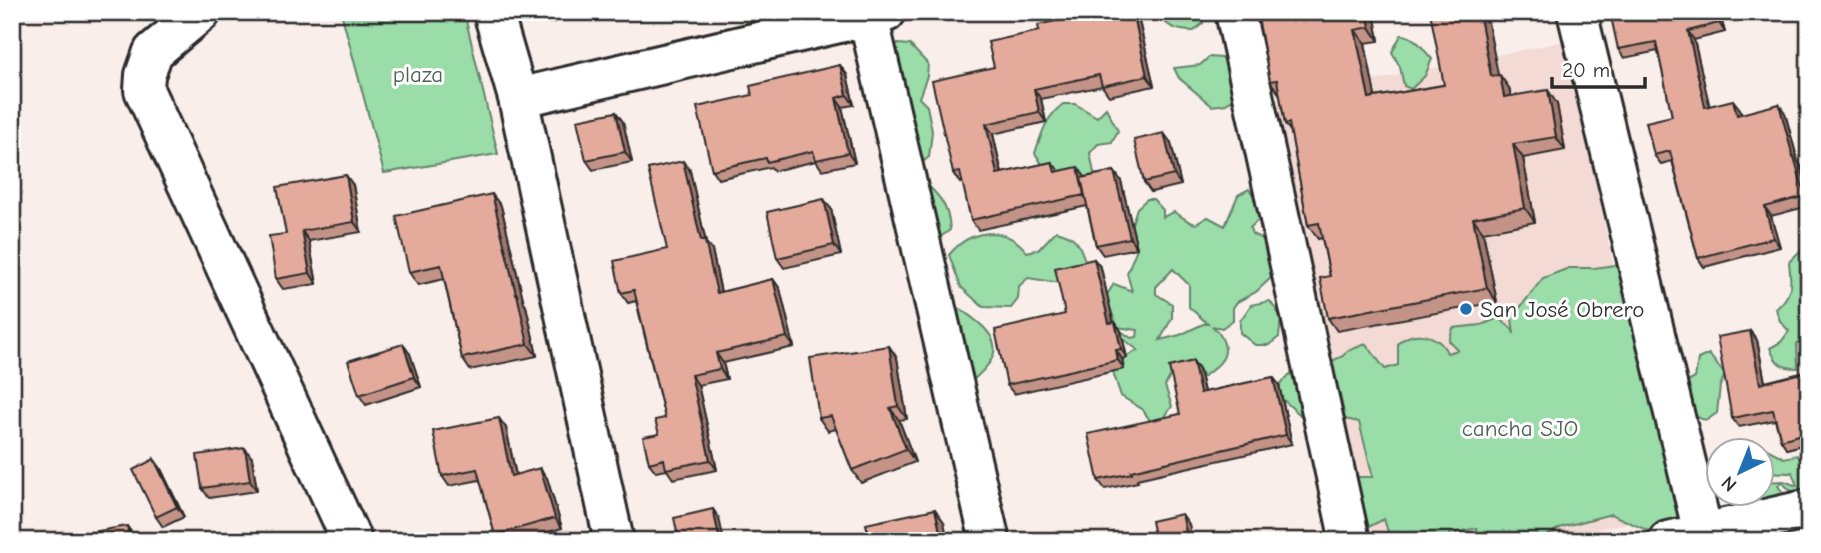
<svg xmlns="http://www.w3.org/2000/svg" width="1821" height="553" viewBox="0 0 1821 553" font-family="'Comic Neue',sans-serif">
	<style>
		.built { fill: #f3dad4 }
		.green { fill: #9adda8; stroke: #62846a; stroke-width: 2; fill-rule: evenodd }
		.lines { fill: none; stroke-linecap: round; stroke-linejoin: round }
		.minor-casing { stroke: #2b2b2b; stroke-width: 44 }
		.minor { stroke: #fff; stroke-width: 38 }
		.wall { fill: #c49387; stroke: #2b2b2b; stroke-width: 2 }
		.shaded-wall { fill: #a0786e; stroke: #2b2b2b; stroke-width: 2 }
		.building { fill: #e4ab9d; stroke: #2b2b2b; stroke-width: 2 }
		.poi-dot { fill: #1f6fb2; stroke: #fff; stroke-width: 2.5 }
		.labels { text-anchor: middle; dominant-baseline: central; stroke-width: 6; stroke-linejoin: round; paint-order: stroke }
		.park-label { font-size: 23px; fill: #4c6050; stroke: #fff }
		.poi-label { font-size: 23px; fill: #2b2b2b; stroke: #fff; text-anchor: start }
	</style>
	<rect width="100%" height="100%" fill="#faeeeb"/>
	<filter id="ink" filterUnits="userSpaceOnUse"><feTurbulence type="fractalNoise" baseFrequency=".0143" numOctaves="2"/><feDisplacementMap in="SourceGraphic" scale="14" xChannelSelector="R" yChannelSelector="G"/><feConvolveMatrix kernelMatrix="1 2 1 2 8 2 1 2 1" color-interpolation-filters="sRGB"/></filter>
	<g filter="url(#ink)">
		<path class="built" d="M1566 41 1666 515 1540 541H1358L1265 103Z"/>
		<path class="green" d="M341 12H464L498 154 384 173Z
			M1153 12H1202L1203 23 1194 31C1173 31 1167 25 1153 12Z
			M1401 35C1415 35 1423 49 1432 59L1425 76 1411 89 1404 86 1400 67 1392 52Z
			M897 44 910 45 928 64 927 76 919 98 927 106 932 131 929 157 919 165 884 50Z
			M1209 57 1222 58 1233 63 1236 97 1226 104 1212 106 1179 78 1174 68 1200 65Z
			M1063 104H1075L1097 117 1106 108 1118 131 1112 142 1098 144 1090 153 1095 178 1072 191 1042 164 1035 153C1042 133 1045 118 1063 104Z
			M918 176C937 193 949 204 950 230L939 238Z
			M1249 189 1256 199 1259 219 1250 228 1252 234 1271 243 1275 274 1256 292 1237 302 1233 308V320L1222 328 1212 326C1222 334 1230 350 1221 361 1217 367 1209 372 1203 377L1198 366 1179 365 1174 369 1165 386 1172 406 1160 424 1154 426 1142 409 1121 396 1112 369 1121 359 1138 350 1119 336 1121 331 1131 338 1137 337 1138 330 1117 327 1106 296 1114 284 1132 291 1127 273 1137 248 1129 233 1137 208 1147 199H1153L1163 210V217L1174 212 1190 222 1196 224 1208 217 1225 226 1238 195ZM1173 269 1189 285V307L1208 324H1203L1180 335 1160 340 1172 318V304L1156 294V287Z
			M1056 231C1080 236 1080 248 1088 269L1067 284 1028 278 1019 286 1018 299 1011 308 983 307 961 287 949 255C970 229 1005 224 1027 252L1039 249Z
			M1807 244H1809V334L1797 344 1798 368C1781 368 1776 364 1770 348L1781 342 1789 331 1780 321 1776 309C1794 293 1791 284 1789 262Z
			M1622 264 1634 289 1639 350 1690 503 1677 525 1655 534 1611 514 1562 527 1536 541H1482L1477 536V528L1449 534 1448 541H1381V538L1388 532 1384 519 1363 530 1334 487 1358 477H1373L1359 422 1345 419 1333 424 1314 427 1282 399 1279 385 1303 362H1330L1343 356 1347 351 1366 344 1385 369 1398 365V344C1412 328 1440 334 1447 353L1458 350 1449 341 1453 328 1481 325 1499 318 1512 329 1514 334 1512 318 1543 278 1569 268H1594Z
			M1270 301 1281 317 1279 337 1269 345H1255L1240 333V321L1251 305Z
			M946 302C959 307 968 314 979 323 1013 352 984 369 960 392Z
			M1709 354 1725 375 1720 386 1717 413 1707 420C1688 418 1685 401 1684 384L1695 378 1698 359Z
			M1761 446 1784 458 1797 455 1800 459 1805 456 1809 457V506L1781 482 1778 486 1795 508 1758 504 1759 494H1762V482L1784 481 1797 486 1792 472 1789 473 1762 472V452H1751Z"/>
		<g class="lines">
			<defs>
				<path id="minor" d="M201 12 153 52 145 75 144 90 352 541
					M493 12 518 98 614 541
					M867 12 990 541
					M1235 12 1350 541
					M1577 12 1705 541
					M518 98 886 12
					M1668 541 1809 509"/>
			</defs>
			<use href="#minor" class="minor-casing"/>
			<use href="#minor" class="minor"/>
		</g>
		<path class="wall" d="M542 12H597L550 23Z
			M682 12H699L684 16Z
			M1257 12H1374L1379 41 1365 43 1375 97 1498 75 1509 88 1511 96 1557 104 1565 150 1523 158 1535 222 1483 232 1497 302 1337 331 1328 318 1330 276 1322 238 1318 239 1308 225 1291 132 1285 124 1280 95 1270 81Z
			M1719 12 1725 32 1694 40 1709 106 1740 109 1741 114 1785 113 1798 162 1801 166 1809 196V206L1771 216 1780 247 1704 267 1698 258 1672 161 1661 164 1654 155 1672 116 1658 51 1624 58 1618 49Z
			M1138 17 1154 86 1109 96 1102 86 1041 99 1046 122 993 134 1002 173 1052 162 1059 171 1085 177 1114 171 1121 181 1137 248 1103 255 1096 245 1087 206 978 230 971 220 963 182 960 183 953 173 994 67 1039 31 1074 20Z
			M840 65 847 75 854 105 842 107 855 163 822 170 816 161 774 171 771 167 718 179 712 170 752 95Z
			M616 112 623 122 632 162 593 170 586 160Z
			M1171 143 1181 185 1151 192 1144 182Z
			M690 171 706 243 712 250 721 292 773 279 780 289 794 347 723 363 727 379 698 385 717 470 673 479 667 470 656 472 649 463 665 418 636 301 628 303 621 293 667 249Z
			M353 185 361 232 309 241 317 284 283 289 276 279 286 234Z
			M501 206 524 303 526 306 537 356 470 370 462 358 444 279 418 285 409 272Z
			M831 209 841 255 784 268 777 258Z
			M1094 259 1101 268 1113 323 1115 322 1121 331 1127 358 1122 359 1124 369 1014 394 1007 385 1065 314Z
			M1750 331 1757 340 1765 382 1809 371V443L1787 449 1781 440 1775 420 1739 427 1732 418Z
			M889 346 897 358 907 419 899 420 915 462 861 483 852 470 836 429 828 431 819 418Z
			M410 354 421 387 366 405 359 395Z
			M1193 361 1199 370 1204 392 1273 377 1279 385 1292 444 1137 479 1138 482 1105 489 1098 480 1180 414Z
			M506 428 516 475 547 478 562 528 516 541H500L495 535 480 480 449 486 442 476Z
			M252 458 257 491 209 498 202 488Z
			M154 459 161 469 184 517 163 527 156 517Z"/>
		<path class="shaded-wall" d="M1133 12H1135L1138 17 1154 86 1147 76Z
			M1367 12H1374L1379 41 1370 27Z
			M1479 12H1486L1501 90 1491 76Z
			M1716 12H1719L1725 32 1719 23Z
			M1355 30 1365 43 1378 112 1369 98Z
			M1688 31 1694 40 1712 116 1705 107Z
			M840 65 847 75 854 105 847 95Z
			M1500 75 1509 88 1514 111 1504 97Z
			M1034 89 1041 99 1046 122 1039 112Z
			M1548 90 1557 104 1565 150 1556 137Z
			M836 98 842 107 855 163 848 153Z
			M1733 100 1740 109 1743 124 1737 115Z
			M1779 104 1785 113 1798 162 1801 166 1809 196V201L1805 196 1793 157Z
			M616 112 623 122 632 162 625 152Z
			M986 124 993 134 1004 184 997 174Z
			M1164 133 1171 143 1181 185 1174 175Z
			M1513 144 1523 158 1535 222 1525 208Z
			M683 161 690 171 706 243 712 250 723 303 717 293 701 241Z
			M1078 167 1085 177 1091 205 1084 195Z
			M1114 171 1121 181 1137 248 1130 238Z
			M346 175 353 185 361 232 354 222Z
			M492 194 501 206 524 303 526 306 537 356 528 344Z
			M824 199 831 209 841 255 834 245Z
			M1765 207 1771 216 1780 247 1773 238Z
			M1473 218 1483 232 1497 302 1487 288Z
			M302 231 309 241 317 284 310 273Z
			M1094 259 1101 268 1116 333 1109 323Z
			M773 279 780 289 794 347 787 337Z
			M1115 322 1121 331 1127 358 1121 349Z
			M1750 331 1757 340 1767 393 1760 384Z
			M403 344 410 354 421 387 414 377Z
			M889 346 897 358 907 419 898 406Z
			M1116 350 1122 359 1124 369 1118 360Z
			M716 353 723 363 727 379 720 369Z
			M1193 361 1199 370 1206 401 1200 393Z
			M691 375 698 385 717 470 710 460Z
			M1273 377 1279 385 1292 444 1286 435Z
			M890 408 899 420 915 462 906 449Z
			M499 418 506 428 518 486 511 476Z
			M245 448 252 458 257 491 250 481Z
			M154 459 161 469 184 517 177 507Z
			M540 468 547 478 562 528 555 518Z
			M713 509 719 518 724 541H720Z
			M935 509 944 522 948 541H942Z
			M1182 514 1189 524 1193 541H1188Z
			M127 526 134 536 135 541H130Z"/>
		<path class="building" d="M1109 12H1133L1147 76 1102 86 1099 75 1034 89 1039 112 986 124 997 174 1052 162 1055 172 1078 167 1084 195 971 220 960 172 953 173 932 81 994 67 988 42 1039 31 1038 25 1072 17 1073 20Z
			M1257 12H1367L1370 27 1355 30 1369 98 1444 85 1430 12H1479L1491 76 1500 75 1504 97 1548 90 1556 137 1513 144 1525 208 1473 218 1487 288 1328 318 1320 278 1330 276 1319 223 1308 225 1289 123 1285 124 1277 80 1270 81Z
			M1610 12H1716L1719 23 1688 31 1705 107 1733 100 1737 115 1779 104 1793 157H1794L1805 196 1765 207 1773 238 1698 258 1670 151 1654 155 1646 122 1672 116 1656 42 1618 49Z
			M840 65 847 95 836 98 848 153 816 160 813 151 767 162 766 158 712 170 697 107 752 95 750 86Z
			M616 112 625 152 586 160 577 120Z
			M1164 133 1174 175 1144 182 1134 140Z
			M683 161 701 241H705L717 293 773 279 787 337 716 353 720 369 691 375 710 460 666 469 664 459 649 463 643 437 659 434 655 420 665 418 634 290 621 293 614 261 667 249 648 169Z
			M1114 171 1130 238 1096 245 1081 178Z
			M346 175 354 222 302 231 310 273 276 279 269 236 286 234 277 187Z
			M492 194 516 294H517L528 344 462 358 441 265 409 272 396 216Z
			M824 199 834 245 777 258 767 212Z
			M1094 259 1109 323 1115 322 1121 349 1116 350 1118 360 1007 385 995 330 1065 314 1055 268Z
			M1750 331 1760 384 1809 371V432L1781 440 1773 410 1732 418 1717 337Z
			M403 344 414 377 359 395 348 361Z
			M889 346 898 406 890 408 906 449 852 470 831 416 819 418 810 358Z
			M1193 361 1200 393 1273 377 1286 435 1131 471 1132 473 1098 480 1088 434 1180 414 1169 367Z
			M499 418 511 476 540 468 555 518 495 535 477 469 442 476 433 431Z
			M245 448 250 481 202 488 197 455Z
			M154 459 177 507 156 517 133 470Z
			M713 509 720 541H679L674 518Z
			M935 509 942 541H870L866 524Z
			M1182 514 1188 541H1155L1151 521Z
			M127 526 130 541H60L59 538Z
			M481 536 482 541H460Z
			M1247 538 1248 541H1235Z"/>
	</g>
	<circle class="poi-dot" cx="1466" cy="309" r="7"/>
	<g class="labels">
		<g class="park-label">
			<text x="418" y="74">plaza</text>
			<text x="1520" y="428">cancha SJO</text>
		</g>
		<g class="poi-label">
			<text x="1480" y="309">San José Obrero</text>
		</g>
	</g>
	<rect width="1821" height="553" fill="none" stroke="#fff" stroke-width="42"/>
	<rect x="21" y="21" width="1779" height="511" fill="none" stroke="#2b2b2b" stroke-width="2.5" filter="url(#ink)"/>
	<g transform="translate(1740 472) rotate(223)"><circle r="33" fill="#ffffff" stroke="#aaaaaa" stroke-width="2"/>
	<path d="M0-5L12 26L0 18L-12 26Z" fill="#1f6fb2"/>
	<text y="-10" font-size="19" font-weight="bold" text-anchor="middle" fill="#2b2b2b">N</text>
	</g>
	<path d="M1552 77v10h93v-10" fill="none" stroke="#2b2b2b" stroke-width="3.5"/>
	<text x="1562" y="77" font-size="21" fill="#2b2b2b" stroke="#ffffff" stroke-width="5" paint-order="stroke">20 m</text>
</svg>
